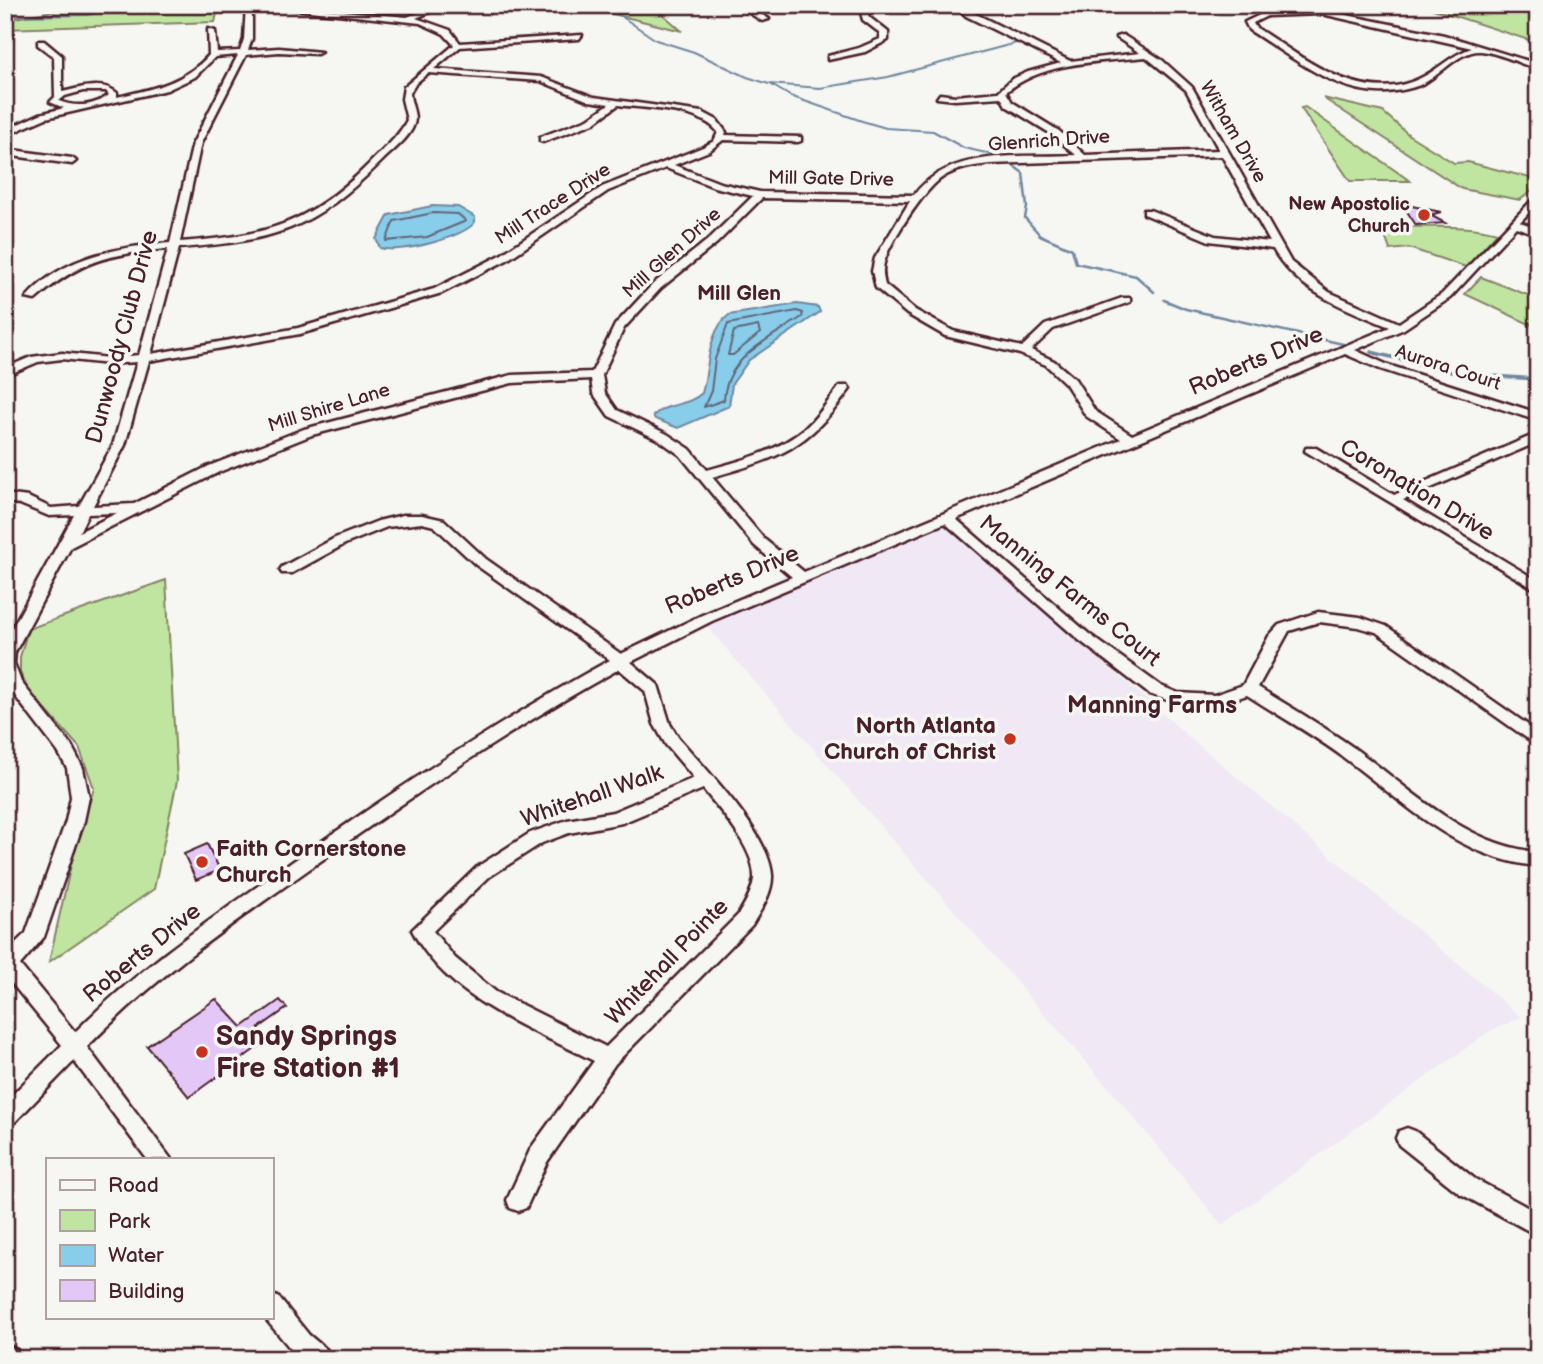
<svg xmlns="http://www.w3.org/2000/svg" width="1543" height="1364" viewBox="0 0 1543 1364" font-family="'Balsamiq Sans',sans-serif">
	<style>
		.built { fill: #f0e8f4 }
		.green { fill: #c0e5a0; stroke: #858266; stroke-width: 2 }
		.water { fill: #88cdea; stroke: #6f879e; stroke-width: 2 }
		.lines { fill: none; stroke-linecap: round; stroke-linejoin: round }
		.shore { stroke: #636577; stroke-width: 2 }
		.stream-far2 { stroke: #6f879e; stroke-width: 2 }
		.stream-far1 { stroke: #6f879e; stroke-width: 2.5 }
		.stream { stroke: #6f879e; stroke-width: 3.5 }
		.building { fill: #e3c8f7; stroke: #4a1f2b; stroke-width: 2 }
		.minor-casing { stroke: #4a1f2b; stroke-width: 5 }
		.minor { fill: #f6f6f2; fill-rule: evenodd }
		.poi-dot { fill: #c8321e; stroke: #f6f6f2; stroke-width: 2.5 }
		.labels { text-anchor: middle; dominant-baseline: central; stroke-width: 7; stroke-linejoin: round; paint-order: stroke }
		.far-street-label { font-size: 19px; fill: #4a1f2b; stroke: #f6f6f2 }
		.far-poi-label { font-size: 19px; font-weight: bold; fill: #4a1f2b; stroke: #f6f6f2; text-anchor: end }
		.far-neighbourhood-label { font-size: 21px; font-weight: bold; fill: #4a1f2b; stroke: #f6f6f2 }
		.street-label { font-size: 23px; fill: #4a1f2b; stroke: #f6f6f2 }
		.poi-label { font-size: 23px; font-weight: bold; fill: #4a1f2b; stroke: #f6f6f2; text-anchor: end }
		.neighbourhood-label { font-size: 24px; font-weight: bold; fill: #4a1f2b; stroke: #f6f6f2 }
		.near-poi-label { font-size: 28px; font-weight: bold; fill: #4a1f2b; stroke: #f6f6f2; text-anchor: start }
	</style>
	<rect width="100%" height="100%" fill="#f6f6f2"/>
	<filter id="ink" filterUnits="userSpaceOnUse"><feTurbulence type="fractalNoise" baseFrequency=".0143" numOctaves="2"/><feDisplacementMap in="SourceGraphic" scale="14" xChannelSelector="R" yChannelSelector="G"/><feConvolveMatrix kernelMatrix="1 2 1 2 8 2 1 2 1" color-interpolation-filters="sRGB"/></filter>
	<g filter="url(#ink)">
		<path class="built" d="M938 516 1183 732 1521 1017 1488 1032 1222 1225 1126 1108 704 623 786 574Z"/>
		<path class="green" d="M83 5H219L215 22 5 29V20Z
			M577 5H652L682 31Z
			M1421 5H1538V43Z
			M1323 98 1383 112 1409 135 1454 163 1468 162 1534 179 1538 186 1520 200 1462 189Z
			M1305 107 1410 181H1350L1301 108Z
			M1381 225C1420 230 1459 222 1497 233L1466 267 1409 248 1390 250Z
			M1481 277 1538 299V328L1465 294Z
			M166 580 177 781 154 889 49 962 73 856 94 788 79 747 28 690 20 672V657L28 629Z"/>
		<path class="water" d="M432 206 458 207 475 217V222C464 238 398 254 380 248L376 239 389 215Z
			M797 304 818 307 820 312 749 360 732 384 729 406 678 428 655 419 653 416C665 403 689 406 702 393 709 370 707 331 729 315Z"/>
		<g class="lines">
			<path class="shore" d="M433 213 458 214 466 221 427 237 386 241 394 221Z
				M797 311 803 313 802 317C769 339 726 357 724 400L704 407 711 391 715 359 728 324Z
				M758 326 760 333 733 355H728L734 331Z"/>
			<path class="stream-far2" d="M617 5 618 14 656 40 694 52 747 77 769 84 820 88 888 77 1020 42
				M5 16 87 15 134 5
				M770 84 790 96 862 121 886 128 933 131 964 148 995 155"/>
			<path class="stream-far1" d="M987 153 995 155
				M1011 164 1023 173 1027 207 1025 218 1040 235 1072 249 1076 263 1136 276 1154 292
				M1164 300 1186 309 1343 344
				M1371 352 1377 354"/>
			<path class="stream" d="M1371 352 1460 374 1538 379"/>
		</g>
		<path class="building" d="M1402 204 1441 212 1430 215 1445 223 1416 225Z
			M207 844 220 870 196 880 184 854Z
			M216 999 242 1027 280 1000 287 1008 259 1028 269 1039 189 1097 147 1046Z"/>
		<g class="lines">
			<defs>
				<path id="minor" d="M246 5H252V39L248 50 279 48 321 52 317 54 279 52 246 55 201 143 180 242C264 236 307 226 368 165 382 150 398 138 407 120L402 99 404 87 454 45 444 34 420 23 254 5H281L407 17 437 5H447L416 18 450 30 460 43 582 35 579 39 460 47 434 69 541 77 594 97 702 112 717 120 726 132 725 135 801 137V141L798 142 723 140 709 151 674 165 720 183 760 192 914 195C950 147 1022 158 1076 155L1053 135 1006 106 1001 97 955 100 937 98 940 94 955 96 998 92 1012 79 1028 72 1061 63 966 16 961 11 962 5H968L972 12 1070 61 1140 53 1116 37 1123 35 1162 60 1192 87 1291 262 1329 292 1399 323 1442 294 1538 194V203L1520 222 1538 228V235L1516 227 1450 298 1404 329 1355 350 1388 365 1538 413V421L1380 369 1345 354 956 519 1089 634 1161 686 1178 693 1214 695 1243 685 1269 636 1279 625 1318 612 1360 617 1386 626 1538 732V746L1376 632 1358 627 1319 622 1289 631 1258 687C1290 707 1323 726 1354 748 1411 789 1464 845 1538 852V866C1458 859 1404 802 1343 757 1312 734 1279 716 1247 695L1215 706 1176 703 1149 694 1079 640 945 523 712 621 631 662 658 685 670 724 678 737C705 769 769 833 772 875 773 893 760 911 752 925L615 1064 547 1162 526 1208 518 1211 510 1208 507 1200 531 1148 594 1061C529 1028 447 999 412 930L477 867 530 833 567 820 613 812 694 778 666 745 654 724 645 691 619 669C513 727 414 795 315 865 233 923 158 974 87 1047L171 1159H147L74 1061 13 1124 5 1127V1102L62 1045 5 975V953L26 933 66 821 71 797 67 768 58 752 6 684 5 641 74 515 49 516 20 504 5 502V494L28 497 51 508 79 506 113 445 137 362 109 364 62 359 38 362 5 376V368L31 357 62 353 109 358 139 355 168 249C109 254 80 260 35 300L26 298C63 256 117 247 170 243L193 143 238 55 215 57 195 77 167 90 46 118 5 136V130L40 114 64 108 50 102 55 97 54 57 38 45V41H44L62 56V92C79 88 103 80 117 93V97C152 89 185 83 209 55L208 29 215 31 217 52 240 51 244 39ZM1146 57 1186 90 1219 150 1085 155 1059 131 1012 102 1006 92C1045 61 1099 62 1146 57ZM428 73 540 81 589 101 609 104 588 119 540 137V141L543 142 594 123 618 105C648 109 699 108 718 132L714 141 703 147 602 187 499 256 434 289 298 328 151 354 179 248C278 240 311 231 383 160 393 150 414 135 415 119 415 110 410 102 410 93L416 83ZM83 91H106L109 95C95 106 76 108 59 101L65 96ZM1222 156 1270 242 1215 236 1150 210H1144V214L1209 241 1273 249C1297 292 1346 309 1390 327L1132 435 1095 411 1075 379 1054 361 1031 350 1053 329 1130 302V298H1122L1045 325 1022 347 953 331 915 310 885 285C883 277 882 271 884 263 889 243 925 188 943 177 957 168 974 166 990 164ZM666 168 714 187 753 196 709 239 653 284 615 325 592 372 512 375 304 429 209 466 134 504 93 506 125 445 149 361 300 334 442 293 507 260 608 191ZM762 198 910 201 875 258 872 271 876 288 907 314 945 336 1020 354 1046 365 1066 384 1086 416 1121 439 804 572 764 539 712 477C782 457 806 449 850 389L848 386H840C828 401 818 417 804 429 777 452 740 461 707 470L690 449 667 434 617 410 605 393 602 375 624 328 661 288 717 243ZM591 379 593 393 609 416 659 440 680 455 754 545 792 577 702 615 621 654 486 559 444 520 422 515H403L378 521 335 538 282 567 280 570 282 573H292L345 544 387 527 422 523 434 526 476 565 610 660C499 721 395 790 292 862 216 916 142 965 75 1032L20 965 44 937 84 821 89 797 83 768 71 745 21 682 14 663 15 652 71 547 219 472 312 435 512 383ZM117 513 79 532 88 514ZM703 789C720 810 756 850 754 879 752 892 745 904 738 915L606 1047 496 992 455 958 433 931 489 877 542 843 569 833 622 823Z
					M737 5H746L769 19 762 21Z
					M859 5H866L869 17 888 32V40L865 52 828 60V56L859 48 880 39V33L863 20Z
					M1322 10 1444 35 1538 64V69C1520 64 1500 53 1481 51 1462 49 1442 73 1426 82 1417 87 1405 90 1395 91 1342 100 1291 56 1249 30L1245 22 1266 12ZM1322 14 1472 48C1449 55 1434 75 1411 82 1355 102 1300 55 1255 27L1253 23 1267 16Z
					M5 149 72 158 76 161 72 164 5 155Z
					M1538 433V442L1403 500 1538 581V591L1305 451 1306 448H1316L1394 495Z
					M1407 1128 1415 1131 1475 1179 1538 1213V1236L1459 1193 1399 1145 1396 1138 1399 1131Z
					M271 1294 279 1298 309 1335 327 1350 330 1359H299L264 1317H271Z
					M5 1344 17 1350 20 1359H5Z"/>
			</defs>
			<use href="#minor" class="minor-casing"/>
			<use href="#minor" class="minor"/>
		</g>
	</g>
	<g class="poi-dot">
		<circle cx="1424" cy="215" r="7"/>
		<circle cx="1010" cy="739" r="7"/>
		<circle cx="202" cy="862" r="7"/>
		<circle cx="202" cy="1052" r="7"/>
	</g>
	<g class="labels">
		<g class="far-street-label">
			<text transform="translate(1233 132) rotate(60)">Witham Drive</text>
			<text transform="translate(1049 141) rotate(-4)">Glenrich Drive</text>
			<text transform="translate(831 179) rotate(1)">Mill Gate Drive</text>
			<text transform="translate(553 204) rotate(-33)">Mill Trace Drive</text>
			<text transform="translate(672 253) rotate(-42)">Mill Glen Drive</text>
			<text transform="translate(1448 368) rotate(18)">Aurora Court</text>
			<text transform="translate(329 408) rotate(-17)">Mill Shire Lane</text>
		</g>
		<g class="far-poi-label">
			<text x="1410" y="204">New Apostolic<tspan x="1410" dy="22">Church</tspan></text>
		</g>
		<g class="far-neighbourhood-label">
			<text x="739" y="293">Mill Glen</text>
		</g>
		<g class="street-label">
			<text transform="translate(122 337) rotate(-75)">Dunwoody Club Drive</text>
			<text transform="translate(1256 361) rotate(-23)">Roberts Drive</text>
			<text transform="translate(1417 490) rotate(31)">Coronation Drive</text>
			<text transform="translate(732 580) rotate(-23)">Roberts Drive</text>
			<text transform="translate(1070 591) rotate(39)">Manning Farms Court</text>
			<text transform="translate(592 796) rotate(-19)">Whitehall Walk</text>
			<text transform="translate(142 953) rotate(-39)">Roberts Drive</text>
			<text transform="translate(667 962) rotate(-46)">Whitehall Pointe</text>
		</g>
		<g class="poi-label">
			<text x="996" y="726">North Atlanta<tspan x="996" dy="26">Church of Christ</tspan></text>
			<text x="216" y="849" text-anchor="start">Faith Cornerstone<tspan x="216" dy="26">Church</tspan></text>
		</g>
		<g class="neighbourhood-label">
			<text x="1152" y="705">Manning Farms</text>
		</g>
		<g class="near-poi-label">
			<text x="216" y="1036">Sandy Springs<tspan x="216" dy="32">Fire Station #1</tspan></text>
		</g>
	</g>
	<rect width="1543" height="1364" fill="none" stroke="#f6f6f2" stroke-width="28"/>
	<rect x="14" y="14" width="1515" height="1336" fill="none" stroke="#4a1f2b" stroke-width="2.5" filter="url(#ink)"/>
	<rect x="46" y="1158" width="228" height="161" fill="#f6f6f2" stroke="#b1a0a2" stroke-width="2"/>
	<rect x="60" y="1180" width="35" height="10" fill="#f6f6f2" stroke="#b1a0a2" stroke-width="2"/>
	<text x="108" y="1192" font-size="21" fill="#4a1f2b">Road</text>
	<rect x="60" y="1210" width="35" height="21" fill="#c0e5a0" stroke="#b1a0a2" stroke-width="2"/>
	<text x="108" y="1228" font-size="21" fill="#4a1f2b">Park</text>
	<rect x="60" y="1245" width="35" height="21" fill="#88cdea" stroke="#b1a0a2" stroke-width="2"/>
	<text x="108" y="1262" font-size="21" fill="#4a1f2b">Water</text>
	<rect x="60" y="1280" width="35" height="21" fill="#e3c8f7" stroke="#b1a0a2" stroke-width="2"/>
	<text x="108" y="1298" font-size="21" fill="#4a1f2b">Building</text>
</svg>
